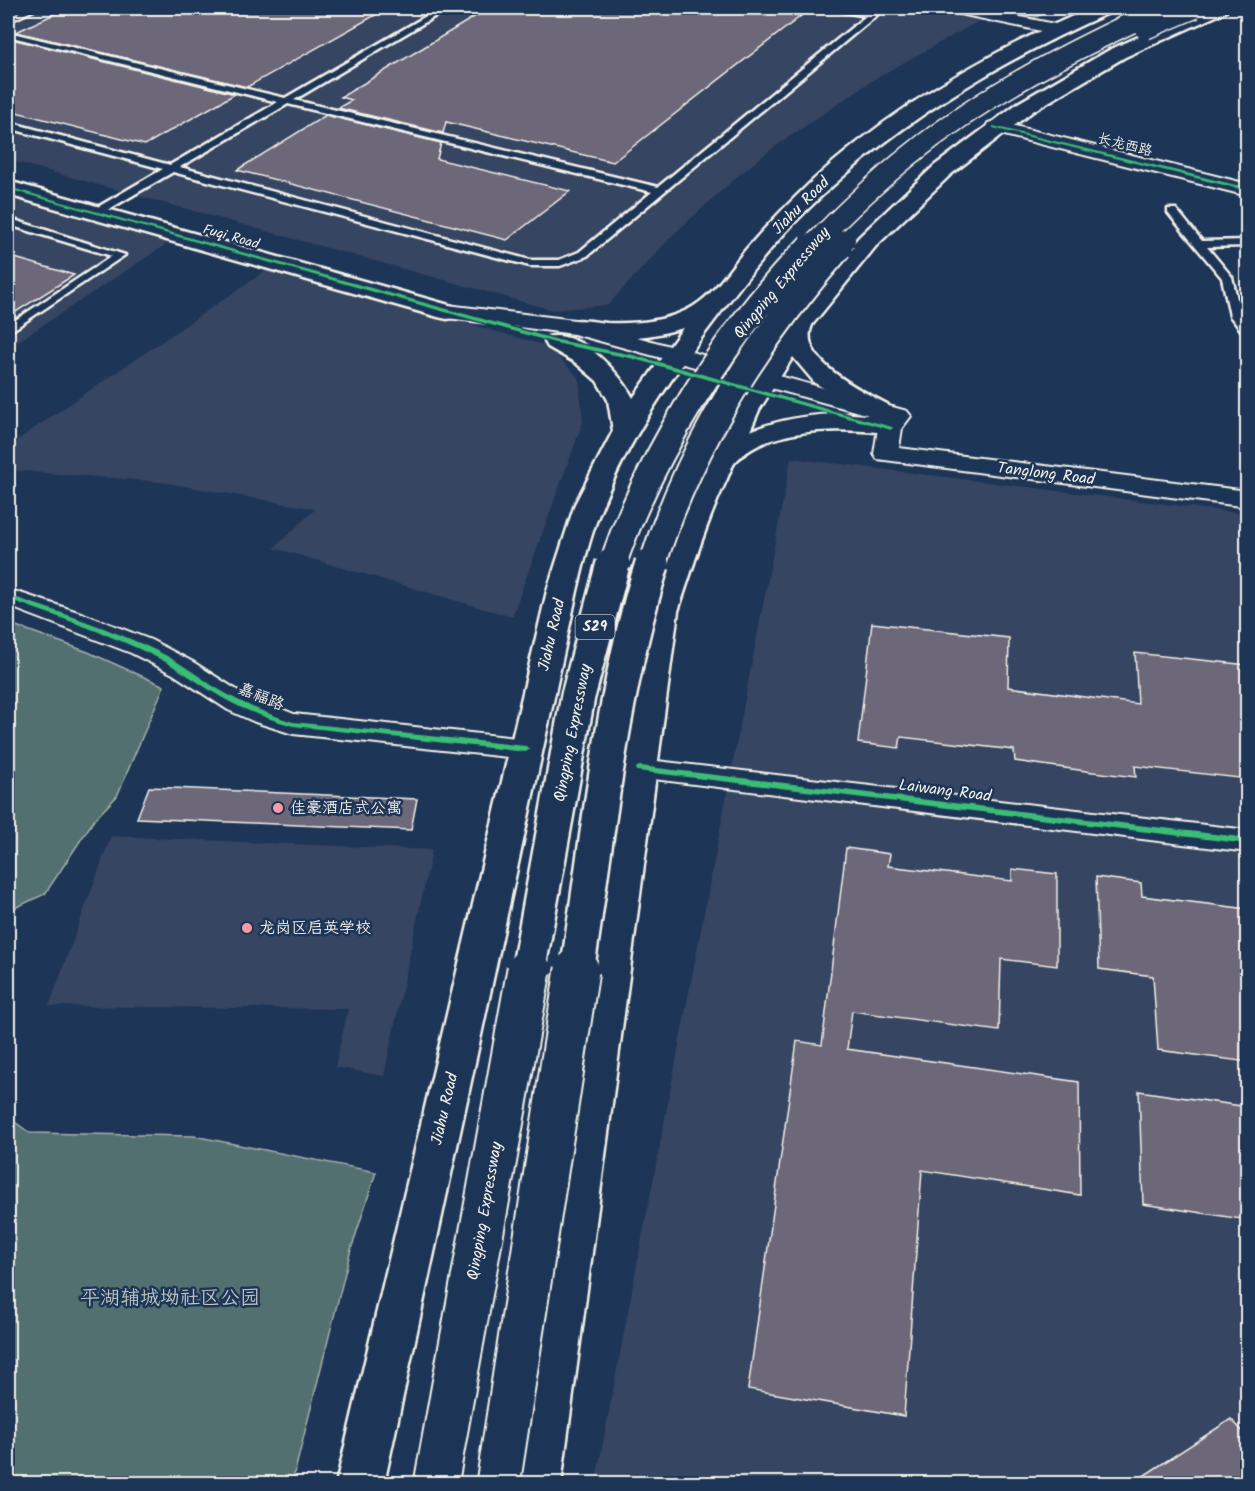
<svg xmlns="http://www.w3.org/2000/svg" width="1255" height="1491" viewBox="0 0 1255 1491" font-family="Kalam,'LXGW WenKai TC',sans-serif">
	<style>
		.built { fill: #354462 }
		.green { fill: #52706f; stroke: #a3b0ac; stroke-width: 1.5 }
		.building { fill: #6c677a; stroke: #f4f1e8; stroke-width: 1.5 }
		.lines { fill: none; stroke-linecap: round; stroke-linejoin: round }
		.service-casing { stroke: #f4f1e8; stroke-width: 5 }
		.minor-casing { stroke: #f4f1e8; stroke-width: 4 }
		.tertiary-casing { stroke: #f4f1e8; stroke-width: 5 }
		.secondary-casing { stroke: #f4f1e8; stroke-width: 5 }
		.service { fill: #1d3557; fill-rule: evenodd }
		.minor { fill: #1d3557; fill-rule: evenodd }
		.tertiary { fill: #1d3557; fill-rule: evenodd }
		.secondary { fill: #1d3557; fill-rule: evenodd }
		.motorway-bridge-far3-casing { stroke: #f4f1e8; stroke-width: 23; stroke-linecap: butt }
		.motorway-bridge-far2-casing { stroke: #f4f1e8; stroke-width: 30; stroke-linecap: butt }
		.motorway-bridge-far1-casing { stroke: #f4f1e8; stroke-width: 38; stroke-linecap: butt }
		.motorway-bridge-casing { stroke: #f4f1e8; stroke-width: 47; stroke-linecap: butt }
		.motorway-bridge-far3 { stroke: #1d3557; stroke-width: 20 }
		.motorway-bridge-far2 { stroke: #1d3557; stroke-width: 26 }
		.motorway-bridge-far1 { stroke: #1d3557; stroke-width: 33 }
		.motorway-bridge { stroke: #1d3557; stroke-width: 43 }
		.cycleway-casing { stroke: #1d3557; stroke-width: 3 }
		.cycleway { fill: #3abd76; fill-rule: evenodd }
		.poi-dot { fill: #ff9aa2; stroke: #1d3557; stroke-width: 2 }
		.labels { text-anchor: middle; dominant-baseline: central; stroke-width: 5; stroke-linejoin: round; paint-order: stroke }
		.far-street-label { font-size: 14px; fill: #f4f1e8; stroke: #1d3557 }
		.shield { fill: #1d3557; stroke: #b4b9bc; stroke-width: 1.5 }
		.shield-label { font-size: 15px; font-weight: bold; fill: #f4f1e8 }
		.street-label { font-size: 16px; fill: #f4f1e8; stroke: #1d3557 }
		.poi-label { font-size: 16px; fill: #f4f1e8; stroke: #1d3557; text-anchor: start }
		.near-park-label { font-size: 20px; fill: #bbc4be; stroke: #1d3557 }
	</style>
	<rect width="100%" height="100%" fill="#1d3557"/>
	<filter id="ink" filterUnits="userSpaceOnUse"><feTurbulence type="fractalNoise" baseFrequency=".0167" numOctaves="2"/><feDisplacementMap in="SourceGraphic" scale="12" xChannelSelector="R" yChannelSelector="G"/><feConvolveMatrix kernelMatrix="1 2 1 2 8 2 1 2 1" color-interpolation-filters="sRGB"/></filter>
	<g filter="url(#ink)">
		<path class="built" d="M8 8H925L981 20 876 78 773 148 739 175 673 235 608 305 552 310 8 160Z
			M8 193 176 238 8 348Z
			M271 267 547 346 579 378 583 422 512 617 274 548 315 509 161 482 8 470V446Z
			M791 458 1247 514V1483L595 1484Z
			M111 836 432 850 384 1076 335 1067 348 1009 49 1006Z"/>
		<path class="green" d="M986 8H1060L1033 18Z
			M8 623 88 652 164 686 117 796 94 820 45 894 8 911Z
			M8 1117 30 1133 194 1136 376 1172 350 1253 292 1483H8Z"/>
		<path class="building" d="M67 8H388L247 87 16 32Z
			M489 8H755L801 16 613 162 446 122 443 133 338 108 352 100 341 97Z
			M8 38 235 94 145 145 8 110Z
			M326 115 441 143 437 159 570 191 507 240 237 170Z
			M8 256 74 275 8 317Z
			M872 623 1009 638 1008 687 1138 704 1135 653 1248 665V779L1135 766 1136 777 1093 772 1015 761 1014 750 901 737 899 748 858 743Z
			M149 787 417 799 411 830 137 818Z
			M846 848 890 854 888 866 1012 881V869L1057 874V966L1001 959 999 1031 852 1011 847 1049 1079 1082 1080 1195 922 1170 904 1416 748 1389 797 1041 822 1045Z
			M1096 877 1141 883 1142 896 1248 909V1062L1158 1050 1153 976 1099 969Z
			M1139 1091 1248 1107V1220L1143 1204Z
			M1231 1419 1248 1437V1484H1131Z"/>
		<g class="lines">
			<defs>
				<path id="service" d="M28 8H38L8 22V17Z
					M440 8H449L294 100 658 187 866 16 834 10 830 8H845L877 15 587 256 560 266H530L173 172 99 215H91V211L163 169 8 128V122L170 165 278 102 8 36V32L285 98ZM288 104 652 192 579 252 559 260H530L180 167Z
					M1168 209H1176L1202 241 1248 240V246L1207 247 1232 277 1241 316 1248 324V335L1244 334 1230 316 1222 278 1168 213Z
					M9 221H17L125 255 8 333V325L112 256 9 225Z"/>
				<path id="minor" d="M947 8H976L1055 24 1063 29 1055 34 955 13Z
					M995 121 1248 184V196L988 131 986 127 988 123Z
					M447 305 575 320 907 411 911 416 902 428 899 448 1248 491V507L877 459 874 454 878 428 884 419 574 334 439 317 436 312 439 307Z
					M8 589 84 614 151 640 193 662 240 692 294 714 526 739 537 742 541 749 537 756 526 759 293 734 255 722 228 710 173 674 131 653 8 606Z
					M640 759 1248 830V852L629 776 625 769 629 762Z"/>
				<path id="tertiary" d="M8 181 456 307 459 312 456 317 447 319 438 317 8 195Z"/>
				<path id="secondary" d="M1091 8H1114L1111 12C993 64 884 130 793 224 761 258 733 296 705 333 665 387 628 442 603 504 591 532 584 562 577 591L384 1484H336L547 591 575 504 613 431 608 400 597 381 576 363 548 347 545 342 548 337C580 329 620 373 633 398L683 328C646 339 605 342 566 332L563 327 566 322C580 318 593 322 607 323 634 324 662 322 687 310 714 297 730 267 750 245 769 223 789 203 810 183 892 107 989 52 1091 8Z
					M1205 8H1228L1225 12 1125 57 1033 111 950 175 876 246 812 325C796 360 864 392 887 404L891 410 887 416 881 417 886 418 890 424 886 430 877 432C834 428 769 428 736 461 731 466 729 475 726 481 706 523 693 567 678 611L561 1484H513L648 611 686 507 733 410 789 322 859 237 934 166 1018 103 1111 49ZM793 357 815 383 868 415C827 412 789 416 750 431L759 410Z"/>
			</defs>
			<use href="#service" class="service-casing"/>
			<use href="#minor" class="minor-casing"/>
			<use href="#tertiary" class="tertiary-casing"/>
			<use href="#secondary" class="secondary-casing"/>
			<use href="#service" class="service"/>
			<use href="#minor" class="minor"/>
			<use href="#tertiary" class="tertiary"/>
			<use href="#secondary" class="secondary"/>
			<defs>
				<path id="motorway-bridge-far3" d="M1145 29 1195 8
					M809 249C841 216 874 184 910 155 987 93 1074 49 1163 8
					M838 249 845 240"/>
				<path id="motorway-bridge-far2" d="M612 566C650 454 727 331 810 247
					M652 566C689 446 757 340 839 247"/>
				<path id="motorway-bridge-far1" d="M528 972 578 696 613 564
					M577 972C598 836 611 696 652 564"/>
				<path id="motorway-bridge" d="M436 1484 529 970
					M498 1484 577 970"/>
			</defs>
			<use href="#motorway-bridge-far3" class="motorway-bridge-far3-casing"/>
			<use href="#motorway-bridge-far2" class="motorway-bridge-far2-casing"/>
			<use href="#motorway-bridge-far1" class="motorway-bridge-far1-casing"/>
			<use href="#motorway-bridge" class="motorway-bridge-casing"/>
			<use href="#motorway-bridge-far3" class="motorway-bridge-far3"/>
			<use href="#motorway-bridge-far2" class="motorway-bridge-far2"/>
			<use href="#motorway-bridge-far1" class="motorway-bridge-far1"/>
			<use href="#motorway-bridge" class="motorway-bridge"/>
			<defs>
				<path id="cycleway" d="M993 126 1248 188V191L993 128Z
					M8 187 558 340 633 355 892 427 893 428 890 430 888 429 630 358 555 343 8 189Z
					M8 595C27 601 46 608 65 614 99 626 134 639 167 656 188 667 205 682 225 693 247 706 270 715 293 722L526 746 530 749 526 752 293 726C268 719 243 710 221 697 199 684 180 669 158 658 110 634 58 617 8 599Z
					M640 766 1248 838V844L637 771 636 769 637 767Z"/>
			</defs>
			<use href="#cycleway" class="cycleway-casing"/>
			<use href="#cycleway" class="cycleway"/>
		</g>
	</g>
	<g class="poi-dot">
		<circle cx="278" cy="808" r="6"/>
		<circle cx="247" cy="928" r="6"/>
	</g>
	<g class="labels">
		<g class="far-street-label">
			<text transform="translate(1125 145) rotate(14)">长龙西路</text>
			<text transform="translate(231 237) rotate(16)">Fuqi Road</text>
		</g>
		<rect class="shield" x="575.5" y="615" width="39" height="24" rx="4.5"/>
		<g class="shield-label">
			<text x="595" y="627">S29</text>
		</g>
		<g class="street-label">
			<text transform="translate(801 206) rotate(-45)">Jiahu Road</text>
			<text transform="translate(782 283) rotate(-50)">Qingping Expressway</text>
			<text transform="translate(1046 474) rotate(7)">Tanglong Road</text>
			<text transform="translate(552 635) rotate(-77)">Jiahu Road</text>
			<text transform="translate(261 697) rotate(22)">嘉福路</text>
			<text transform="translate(573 733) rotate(-79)">Qingping Expressway</text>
			<text transform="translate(945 791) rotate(7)">Laiwang Road</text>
			<text transform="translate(445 1109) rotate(-77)">Jiahu Road</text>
			<text transform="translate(485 1211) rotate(-80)">Qingping Expressway</text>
		</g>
		<g class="poi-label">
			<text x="290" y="808">佳豪酒店式公寓</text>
			<text x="259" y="928">龙岗区启英学校</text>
		</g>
		<g class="near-park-label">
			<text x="170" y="1299">平湖辅城坳社区公园</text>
		</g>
	</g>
	<rect width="1255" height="1491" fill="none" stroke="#1d3557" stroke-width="30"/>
	<rect x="15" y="15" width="1225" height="1461" fill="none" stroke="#f4f1e8" stroke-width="2" filter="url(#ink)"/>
</svg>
